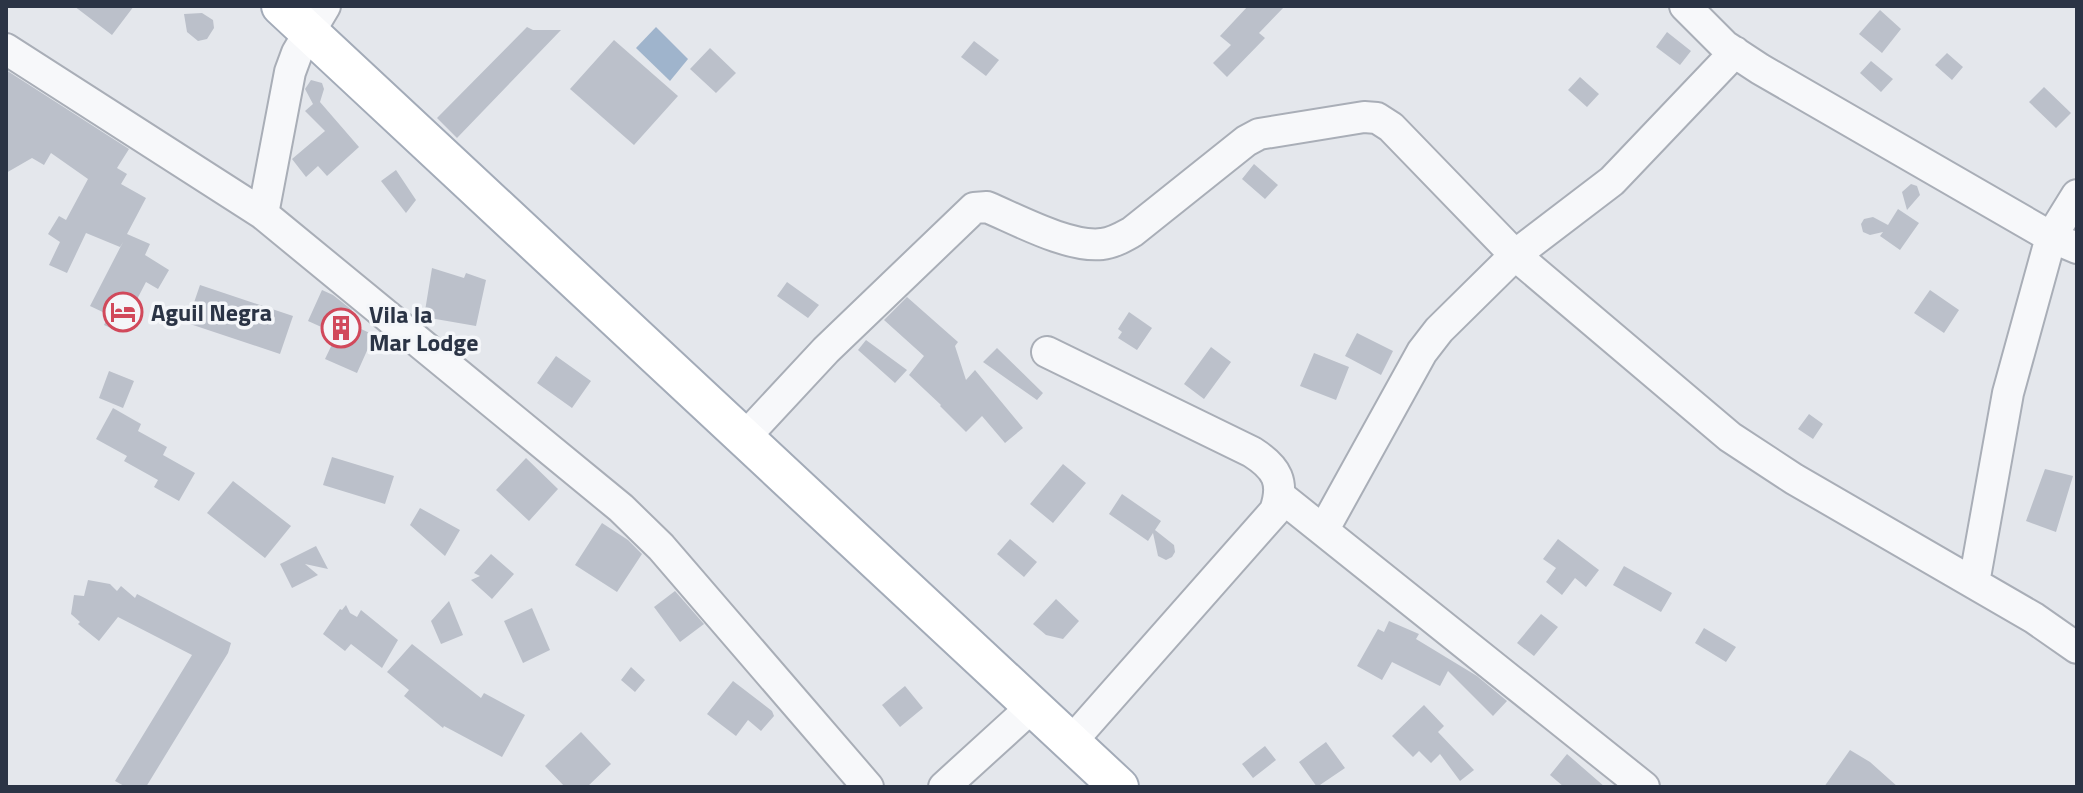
<svg xmlns="http://www.w3.org/2000/svg" width="2083" height="793" viewBox="0 0 2083 793" font-family="'Titillium Web',sans-serif">
	<style>
		.water { fill: #9fb4cc }
		.building { fill: #bbc0ca }
		.lines { fill: none; stroke-linecap: round; stroke-linejoin: round }
		.minor-casing { stroke: #a9aeb7; stroke-width: 34 }
		.major-casing { stroke: #a3abb8; stroke-width: 42 }
		.minor { stroke: #f7f8fa; stroke-width: 30 }
		.major { stroke: #fff; stroke-width: 38 }
		.labels { text-anchor: middle; dominant-baseline: central; stroke-width: 7; stroke-linejoin: round; paint-order: stroke }
		.poi-label { font-size: 24px; font-weight: bold; fill: #2b3445; stroke: #f4f6f9; text-anchor: start }
	</style>
	<rect width="100%" height="100%" fill="#e4e7ec"/>
	<path class="water" d="M656 27 688 59 670 81 636 48Z"/>
	<path class="building" d="M74 6H134L112 35Z
		M1248 6H1285L1259 33 1265 38 1227 77 1213 63 1231 45 1220 36Z
		M1880 10 1901 29 1882 53 1859 34Z
		M202 13 213 20 214 28 207 39 198 41 187 32 184 14Z
		M527 27 533 30H561L457 138 437 118Z
		M1667 32 1691 51 1680 65 1656 47Z
		M614 40 678 96 634 145 570 89Z
		M974 41 999 60 986 76 961 57Z
		M710 48 736 73 716 93 690 69Z
		M1947 53 1963 67 1952 80 1935 65Z
		M1871 61 1893 79 1881 92 1860 73Z
		M6 70 129 149 117 168 127 174 121 184 146 198 127 234 150 244 145 255 169 270 158 289 146 282 120 332 104 325 109 315 90 306 123 242 120 247 86 233 67 273 49 265 60 242 48 234 59 216 66 220 88 179 51 153 44 165 32 158 6 173Z
		M1580 77 1599 94 1587 107 1568 90Z
		M311 80 322 83 324 89 320 102 359 147 327 176 318 166 306 177 292 159 325 131 305 111 313 104 305 89Z
		M2044 87 2071 113 2056 128 2029 102Z
		M1254 164 1278 185 1265 199 1242 179Z
		M396 170 416 200 406 213 381 181Z
		M1911 184 1917 186 1920 195 1907 210 1902 192Z
		M1898 209 1919 223 1900 250 1880 236 1883 232 1870 235 1863 232 1861 224 1864 219 1873 217 1888 225Z
		M432 268 464 278 466 273 486 280 476 326 424 317Z
		M787 282 819 305 808 318 777 296Z
		M200 285 293 316 280 354 187 323Z
		M322 290 333 295 352 310 346 322 374 335 357 373 325 359 337 334 308 321Z
		M1930 290 1959 310 1944 333 1914 313Z
		M907 297 958 342 955 346 966 380 975 370 1023 428 1005 443 982 416 966 432 940 406 941 405 909 375 924 356 884 320Z
		M1129 312 1152 328 1137 350 1118 338 1122 332 1118 329Z
		M1357 333 1393 351 1381 375 1345 356Z
		M866 340 907 370 895 383 858 350Z
		M1211 347 1231 362 1204 399 1184 384Z
		M997 348 1043 393 1037 400 983 362Z
		M1314 353 1349 367 1336 400 1300 386Z
		M556 356 591 381 572 408 537 383Z
		M109 371 134 381 123 408 99 398Z
		M113 408 141 424 138 431 167 447 163 455 195 473 179 501 154 487 158 480 124 461 127 456 96 439Z
		M1809 414 1823 424 1813 439 1798 429Z
		M332 457 394 476 385 504 323 485Z
		M526 458 558 489 529 521 496 490Z
		M1063 464 1086 483 1053 523 1030 504Z
		M2045 469 2073 476 2056 532 2026 521Z
		M233 481 291 526 265 558 207 513Z
		M1122 494 1161 521 1155 530 1174 545 1175 552 1172 557 1166 560 1158 556 1153 533 1148 541 1109 514Z
		M420 508 460 530 445 556 410 525Z
		M602 523 628 540 642 554 617 592 575 565Z
		M1010 539 1037 562 1024 577 997 554Z
		M1558 539 1599 570 1586 587 1575 578 1562 595 1546 582 1556 568 1543 559Z
		M316 546 328 569 305 564 318 575 292 588 280 564Z
		M491 554 514 574 492 599 471 580 480 576 474 573Z
		M1624 566 1672 593 1661 612 1613 585Z
		M88 580 110 584 117 591 121 586 135 598 137 594 231 643 228 653 146 787H126L115 781 192 655 118 617 99 641 78 624 80 622 71 614 74 595 84 596Z
		M675 591 704 624 680 642 654 607Z
		M1056 599 1079 621 1063 639 1046 635 1033 624Z
		M449 601 463 635 441 644 431 621Z
		M346 605 350 613 357 617 361 610 398 640 382 668 351 644 345 651 323 634 340 609 342 610Z
		M532 608 550 650 523 663 504 621Z
		M1541 614 1558 627 1534 656 1517 643Z
		M1389 621 1419 634 1416 639 1477 676 1507 701 1493 716 1448 671 1440 686 1392 662 1382 680 1357 666 1378 629 1384 632Z
		M1704 628 1736 647 1726 662 1695 643Z
		M412 644 481 698 484 693 525 715 502 757 444 726 443 728 404 696 409 690 387 672Z
		M631 667 645 680 635 692 621 680Z
		M733 681 772 711 774 716 761 731 748 720 736 736 707 714Z
		M905 686 923 708 900 727 882 705Z
		M1424 705 1444 726 1438 732 1474 770 1460 781 1440 754 1431 763 1419 751 1413 757 1392 736Z
		M581 732 611 764 587 787H565L545 766Z
		M1326 742 1345 768 1317 787 1299 762Z
		M1265 746 1276 760 1253 778 1242 764Z
		M1850 750 1870 762 1898 787H1824Z
		M1567 754 1605 787H1564L1550 775Z"/>
	<g class="lines">
		<defs>
			<path id="minor" d="M1685 6 1725 46 1760 69 2051 237 2077 248
				M6 49 263 214 621 508 661 547 868 787
				M263 214 290 72 297 53 325 6
				M1047 352 1252 452C1277 468 1285 482 1275 511L1071 742
				M745 437 826 350 974 208 987 207C1018 220 1069 248 1102 244 1113 243 1123 237 1132 232L1246 141 1259 134 1364 117 1377 118 1391 127 1515 255 1730 437 1794 479 2034 618 2077 648
				M1280 496 1644 787
				M1324 529 1422 352 1439 330 1515 255 1612 181 1735 52
				M1974 583 2008 393 2051 237 2077 195
				M944 787 1033 706"/>
			<path id="major" d="M281 6 1119 787"/>
		</defs>
		<use href="#minor" class="minor-casing"/>
		<use href="#major" class="major-casing"/>
		<use href="#minor" class="minor"/>
		<use href="#major" class="major"/>
	</g>
	<defs>
		<symbol id="hotel-ring" viewBox="-11 -11 22 22"><circle r="9.5" fill="#f4f6f9" stroke="#d1495b" stroke-width="1.5"/><path d="M-6-4.5h1.5V1H6V5H4.5V3h-9V5H-6ZM-4 0a1.8 1.8 0 1 1 3.6 0ZM.5 0V-2.5h3Q6-2.5 6 0Z" fill="#d1495b"/></symbol>
		<symbol id="building-ring" viewBox="-11 -11 22 22"><circle r="9.5" fill="#f4f6f9" stroke="#d1495b" stroke-width="1.5"/><path d="M-4-6H4V6H1V3H-1V6H-4ZM-2.5-4.3h1.7v1.8h-1.7ZM.8-4.3h1.7v1.8H.8ZM-2.5-1h1.7V.8h-1.7ZM.8-1h1.7V.8H.8Z" fill="#d1495b"/></symbol>
	</defs>
	<g fill-rule="evenodd">
		<use href="#hotel-ring" x="101" y="290" width="44" height="44"/>
		<use href="#building-ring" x="319" y="306" width="44" height="44"/>
	</g>
	<g class="labels">
		<g class="poi-label">
			<text x="151" y="312">Aguil Negra</text>
			<text x="369" y="314">Vila la<tspan x="369" dy="28">Mar Lodge</tspan></text>
		</g>
	</g>
	<rect width="2083" height="793" fill="none" stroke="#2b3445" stroke-width="16"/>
</svg>
